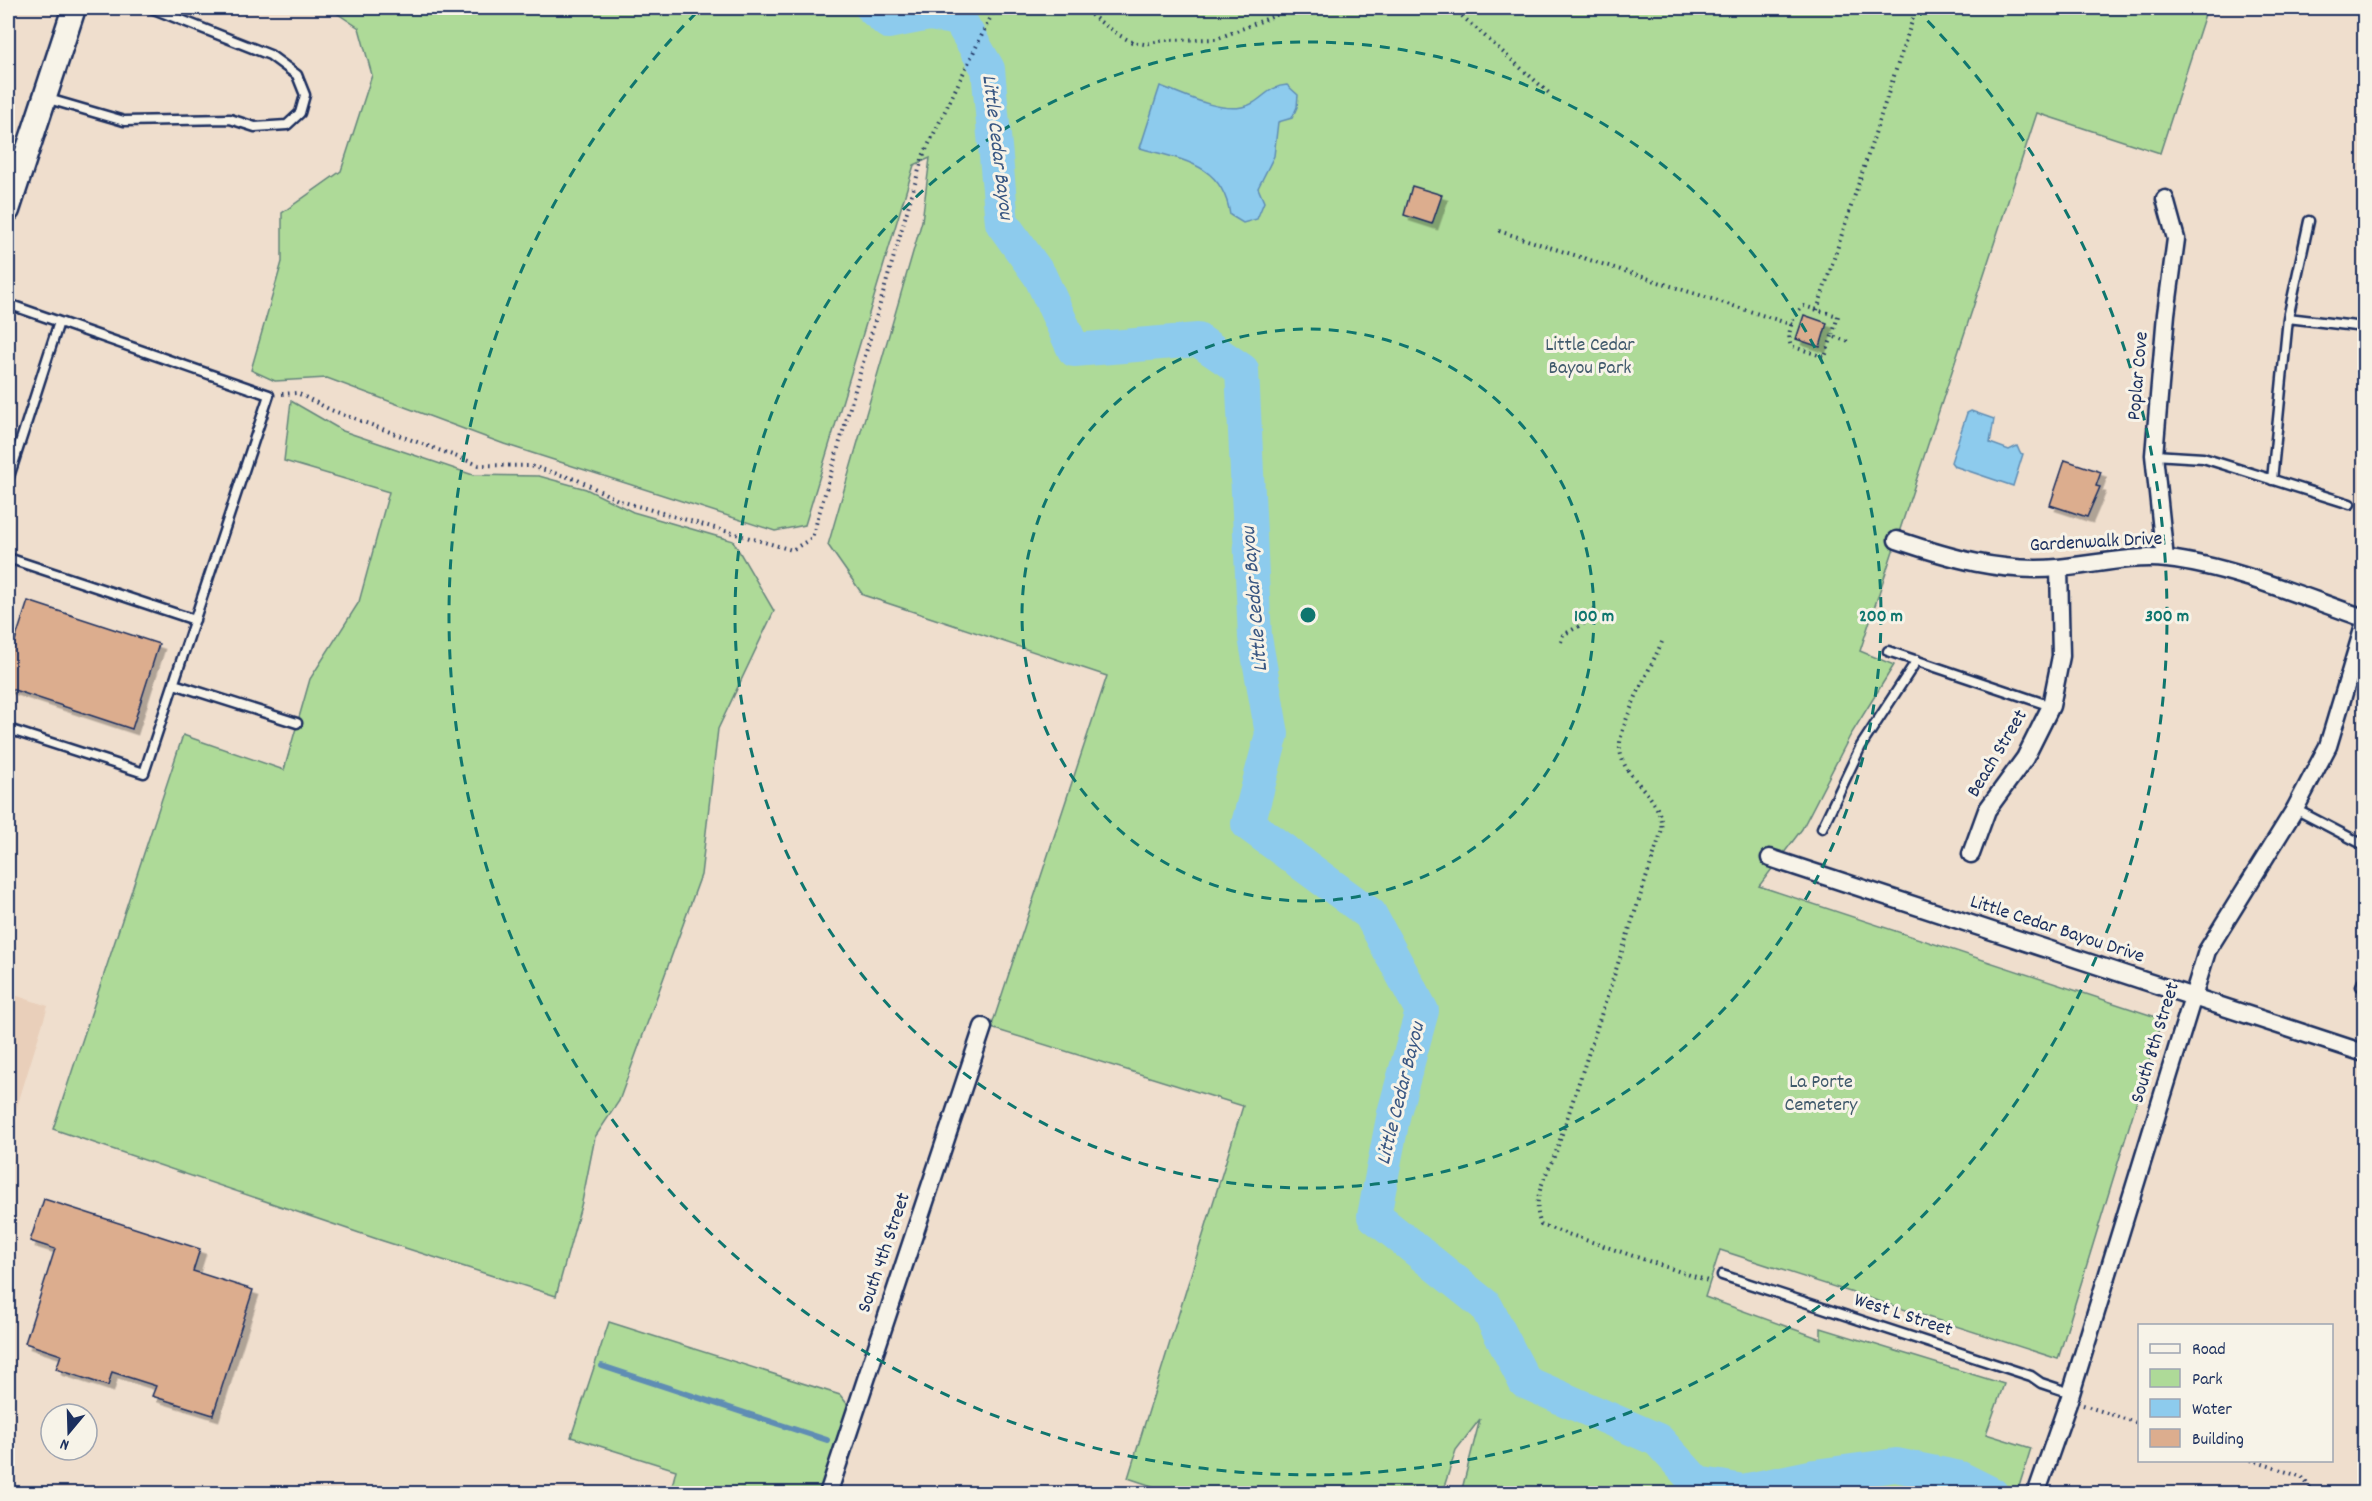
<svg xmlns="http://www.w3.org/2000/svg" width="2372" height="1501" viewBox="0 0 2372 1501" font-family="Dekko,sans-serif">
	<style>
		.built { fill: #e9cfba }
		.green { fill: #aeda98; stroke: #64847b; stroke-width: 1.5 }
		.water { fill: #8dcbed; stroke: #5f8db4; stroke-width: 1.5 }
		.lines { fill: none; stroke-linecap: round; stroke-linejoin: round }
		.stream { stroke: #5f8db4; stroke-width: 6 }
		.river { stroke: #8dcbed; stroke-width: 34 }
		.building { fill: #dcad8e; stroke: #1b2f5e; stroke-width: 1.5; filter: url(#shadow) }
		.lane-casing { stroke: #1b2f5e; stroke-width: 13 }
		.street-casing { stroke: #1b2f5e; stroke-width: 21 }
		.secondary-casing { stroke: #1b2f5e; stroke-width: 27 }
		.path { stroke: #1b2f5e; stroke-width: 4; stroke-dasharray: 1.5 4.5; stroke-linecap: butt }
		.lane { stroke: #f7f3e8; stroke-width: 8 }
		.street { stroke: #f7f3e8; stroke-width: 16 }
		.secondary { stroke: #f7f3e8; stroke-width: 22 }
		.ring { fill: none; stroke: #0f766e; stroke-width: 3; stroke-dasharray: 10 8 }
		.labels { text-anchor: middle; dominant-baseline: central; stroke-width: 6; stroke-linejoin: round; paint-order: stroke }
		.park-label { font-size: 20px; fill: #405a6c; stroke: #f7f3e8 }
		.street-label { font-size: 20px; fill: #1b2f5e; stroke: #f7f3e8 }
		.water-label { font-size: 21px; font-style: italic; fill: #385682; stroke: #f7f3e8 }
		.centre { fill: #0f766e; stroke: #f7f3e8; stroke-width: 3 }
		.ring-label { font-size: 18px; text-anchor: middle; font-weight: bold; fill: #0f766e; stroke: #f7f3e8; stroke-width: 6; stroke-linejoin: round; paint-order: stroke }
	</style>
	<defs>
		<filter id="shadow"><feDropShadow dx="5.5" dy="5.5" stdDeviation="0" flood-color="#0004"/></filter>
	</defs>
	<rect width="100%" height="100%" fill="#efdecd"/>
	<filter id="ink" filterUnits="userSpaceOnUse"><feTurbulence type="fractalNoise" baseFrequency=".0167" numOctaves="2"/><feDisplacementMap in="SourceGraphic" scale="12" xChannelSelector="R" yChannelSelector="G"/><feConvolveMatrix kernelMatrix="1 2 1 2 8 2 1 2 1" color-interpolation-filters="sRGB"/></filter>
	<g filter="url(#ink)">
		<path class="built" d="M8 993 48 1006 8 1136Z"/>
		<path class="green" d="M329 8H2207L2160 153 2037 113 1860 651 1894 665 1850 736 1802 829 1759 886 2162 1019 2058 1359 1720 1250 1705 1297 1821 1339V1328L2004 1384 1986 1434 2031 1448 2017 1493H1461L1480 1419 1456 1450 1442 1493 1176 1494 1128 1478 1243 1106 991 1028 1107 676 863 595 828 545 922 221 930 158 914 165 805 525 775 531 504 444 327 378 275 381 251 370 282 262V213L341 171 372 75 359 28Z
			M291 401 343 431 473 475 539 476 586 489 633 512 733 541 774 611 718 729 701 875 619 1101 595 1137 582 1202 556 1296 380 1240 53 1129 183 735 284 770 310 679 359 602 389 492 284 461Z
			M609 1322 840 1395 848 1405 820 1493H682L671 1490 676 1470 571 1437Z"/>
		<path class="water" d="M1287 85 1298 95 1297 107 1292 118 1278 122 1274 156 1258 188 1264 202 1257 219 1243 223 1230 215C1223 164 1183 160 1140 148L1160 86C1183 94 1217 112 1242 107 1261 104 1266 86 1287 85Z
			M1971 411 1994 419 1990 443 2009 450 2017 446 2020 453 2023 454 2013 486 1954 466 1951 462 1967 413Z"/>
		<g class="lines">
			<path class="stream" d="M602 1366 827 1440"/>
			<path class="river" d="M872 8 888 22 929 14 959 19 988 69 1002 223 1040 276 1074 350 1198 340 1242 370 1255 637 1272 734 1248 824 1370 914 1422 1011 1394 1113 1374 1216 1486 1306 1525 1382 1658 1440 1697 1483 1743 1491 1815 1476 1896 1465 1960 1478 1992 1494"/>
		</g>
		<path class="building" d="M1412 186 1442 195 1432 224 1404 215Z
			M1804 315 1827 323 1820 347 1796 339Z
			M2065 460 2101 472 2096 486 2100 487 2087 517 2050 505Z
			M28 601 159 644 132 729 8 688V662Z
			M44 1199 200 1249 193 1271 253 1290 213 1415 152 1396 156 1386 112 1372 108 1386 56 1369 61 1355 25 1343 55 1249 30 1241Z"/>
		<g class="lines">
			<defs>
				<path id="lane" d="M45 98 124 121 230 119 255 127 287 125 300 113 305 95 297 75 270 55 151 8
					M8 304 269 395 144 773 8 729
					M2288 318 2364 327
					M2154 455 2203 458 2350 504
					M8 480 59 322
					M2272 480 2288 318 2309 221
					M8 558 195 620
					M1888 651 2051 706
					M174 684 297 723
					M2295 809 2364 845
					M1822 828 1861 746 1917 660
					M2361 986 2364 979
					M1722 1275 2031 1376 2041 1383 2071 1393"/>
				<path id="street" d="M1897 540C1950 558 2001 573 2058 568 2094 565 2131 555 2167 559 2231 566 2303 597 2364 618
					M2165 559 2154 455 2166 314 2176 239 2165 199
					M1971 854 1987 810 2025 758 2051 706 2061 656 2059 568
					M1770 858 2364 1053
					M828 1494 983 1027
					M2036 1494 2069 1400 2207 951 2295 809 2328 746 2364 626"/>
				<path id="secondary" d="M8 210 74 8"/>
			</defs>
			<use href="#lane" class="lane-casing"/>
			<use href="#street" class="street-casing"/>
			<use href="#secondary" class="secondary-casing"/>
			<path class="path" d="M1081 8 1119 35 1132 42 1144 44 1166 40 1216 39 1294 8
				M1453 8 1549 93
				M1499 231 1793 325
				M1817 310 1914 15
				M1832 336 1825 357 1791 346C1786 334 1793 313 1804 306L1838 316 1832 336 1849 342
				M282 394 297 393 331 410 479 465 531 466 578 480 620 501 792 550 812 538 923 156 995 8
				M1561 642 1563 635 1583 624 1595 607
				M1662 642C1652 665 1617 728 1620 749 1623 783 1666 795 1661 833L1556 1152C1545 1178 1531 1198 1541 1225L1711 1282
				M2083 1405 2140 1424
				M2251 1460 2302 1477 2315 1494"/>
			<use href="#lane" class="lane"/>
			<use href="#street" class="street"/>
			<use href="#secondary" class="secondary"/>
		</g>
	</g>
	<g class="ring">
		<circle cx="1308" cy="615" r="286"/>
		<circle cx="1308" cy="615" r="573"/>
		<path d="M1915 8A859 859 0 1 1 701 8"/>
	</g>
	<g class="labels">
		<g class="park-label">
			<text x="1590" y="346">Little Cedar<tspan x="1590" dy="23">Bayou Park</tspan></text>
			<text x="1821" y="1083">La Porte<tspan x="1821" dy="23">Cemetery</tspan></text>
		</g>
		<g class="street-label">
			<text transform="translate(2139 376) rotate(-85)">Poplar Cove</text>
			<text transform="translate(2096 543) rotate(-3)">Gardenwalk Drive</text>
			<text transform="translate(1998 754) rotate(-59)">Beach Street</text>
			<text transform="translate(2057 930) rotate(18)">Little Cedar Bayou Drive</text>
			<text transform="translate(2156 1043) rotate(-73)">South 8th Street</text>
			<text transform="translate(885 1253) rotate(-71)">South 4th Street</text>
			<text transform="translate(1903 1316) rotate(18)">West L Street</text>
		</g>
		<g class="water-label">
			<text transform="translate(996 147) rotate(83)">Little Cedar Bayou</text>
			<text transform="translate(1256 599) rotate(-95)">Little Cedar Bayou</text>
			<text transform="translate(1402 1094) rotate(-76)">Little Cedar Bayou</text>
		</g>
	</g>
	<circle cx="1308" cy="615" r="9" class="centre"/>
	<g class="ring-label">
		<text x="1594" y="621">100 m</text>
		<text x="1881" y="621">200 m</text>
		<text x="2167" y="621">300 m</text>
	</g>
	<rect width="2372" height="1501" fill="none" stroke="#f7f3e8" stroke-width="30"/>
	<rect x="15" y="15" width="2342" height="1471" fill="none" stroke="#1b2f5e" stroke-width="2" filter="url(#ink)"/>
	<rect x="2138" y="1324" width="195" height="138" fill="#f7f3e8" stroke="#9fa5b1" stroke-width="1.5"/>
	<rect x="2150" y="1344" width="30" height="9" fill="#f7f3e8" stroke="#9fa5b1" stroke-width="1.5"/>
	<text x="2192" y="1354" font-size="18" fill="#1b2f5e">Road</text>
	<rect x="2150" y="1369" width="30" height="18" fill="#aeda98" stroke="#9fa5b1" stroke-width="1.5"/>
	<text x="2192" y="1384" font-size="18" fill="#1b2f5e">Park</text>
	<rect x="2150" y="1399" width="30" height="18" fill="#8dcbed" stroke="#9fa5b1" stroke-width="1.5"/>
	<text x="2192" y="1414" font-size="18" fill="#1b2f5e">Water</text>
	<rect x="2150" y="1429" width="30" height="18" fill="#dcad8e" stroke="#9fa5b1" stroke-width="1.5"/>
	<text x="2192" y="1444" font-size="18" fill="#1b2f5e">Building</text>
	<g transform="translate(69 1432) rotate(199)"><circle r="28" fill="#f7f3e8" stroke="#9fa5b1" stroke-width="1.5"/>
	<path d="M0-4.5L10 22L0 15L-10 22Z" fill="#1b2f5e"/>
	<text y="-9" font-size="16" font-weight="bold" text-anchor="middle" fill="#1b2f5e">N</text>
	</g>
</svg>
